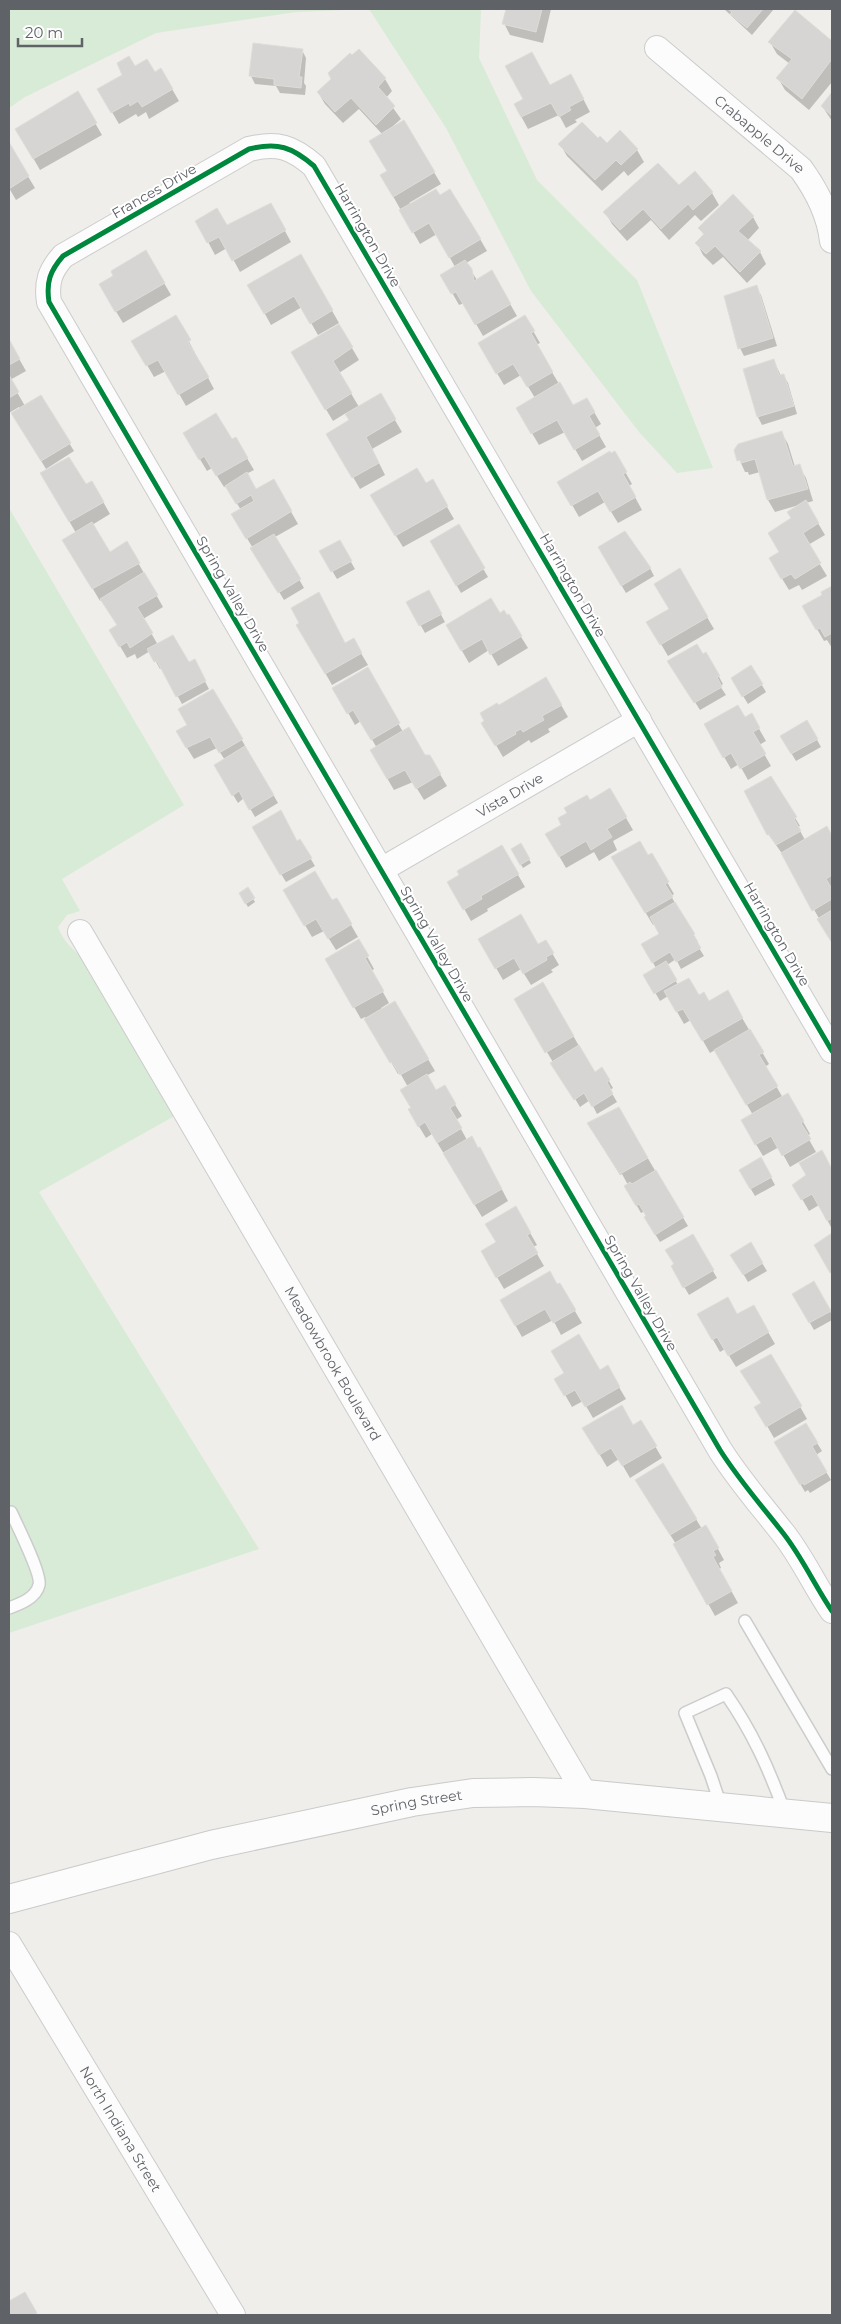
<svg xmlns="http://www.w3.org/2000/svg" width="841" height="2324" viewBox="0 0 841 2324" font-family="Montserrat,sans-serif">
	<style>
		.green { fill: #d8ebd6 }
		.shadow { fill: #0003 }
		.building { fill: #d6d5d3; stroke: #deddd9 }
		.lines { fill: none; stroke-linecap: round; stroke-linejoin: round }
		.service-casing { stroke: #cbcccc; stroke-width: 14 }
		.minor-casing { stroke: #cbcccc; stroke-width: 26 }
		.secondary-casing { stroke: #cacacb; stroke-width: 30 }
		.service { stroke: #fdfcfc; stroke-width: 11 }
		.minor { stroke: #fdfcfc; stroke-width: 24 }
		.secondary { stroke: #fdfcfc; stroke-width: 28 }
		.cycleway-casing { stroke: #fff; stroke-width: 8 }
		.cycleway { stroke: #00873e; stroke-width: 5 }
		.labels { text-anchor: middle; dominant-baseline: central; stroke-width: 4; stroke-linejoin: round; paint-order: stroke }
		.street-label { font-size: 14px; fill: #5f6368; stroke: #fff }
	</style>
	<rect width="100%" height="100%" fill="#efeeea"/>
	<path class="green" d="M9 9H481L479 58 537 180 637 280 713 468 677 473 639 432 531 291 446 128 369 9 296 12 156 33 25 97 9 108Z
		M9 508 184 805 62 879 80 911 67 915 58 927C63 942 75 951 86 961L178 1114 39 1192 259 1549 9 1633Z"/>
	<path class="shadow" d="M507 9H551L543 43 510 35 504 23Z
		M724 9H774L752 35Z
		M795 12 832 43V82L809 110 785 90 778 78 790 64 777 54 770 42Z
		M302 50 306 58 304 83 306 86 305 95 280 93 276 86 255 84 251 76Z
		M134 68 154 74 161 70 179 101 149 119 146 112 138 117 136 114 119 124 99 90Z
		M385 79 392 91 386 98 401 119 392 127 404 122 441 184 409 203 480 239 487 251 466 263 477 280 492 272 517 316 483 336 464 303 459 305 442 275 455 267 437 234 420 244 381 175 388 171 382 134 359 109 343 123 325 104 318 92Z
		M550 87H577L590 112 575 120 577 122 566 128 559 115 528 129 515 105Z
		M77 92 102 135 40 170 17 130Z
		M832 94V121L822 106Z
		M598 140 607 145 637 150 644 162 628 176 624 171 602 191 567 156 560 144Z
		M9 145 35 188 16 200 9 188Z
		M695 173 712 193 719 205 701 221 695 215 669 240 651 220 627 241 612 224 605 212 679 187Z
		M270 204 291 242 240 272 227 248 215 255 197 221 227 227Z
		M753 217 759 228 747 241 760 252 766 264 747 283 723 257 713 265 703 255 697 243 704 236 700 228Z
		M146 252 171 295 123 323 100 285Z
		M301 256 339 323 318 335 302 307 271 325 249 285Z
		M756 287 761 295 777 346 744 356 740 348 726 297Z
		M176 317 214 389 186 406 166 371 154 377 133 341Z
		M525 317 540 343 536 345 572 406 587 400 601 424 595 428 606 447 582 461 565 432 539 445 517 408 535 398 521 375 504 385 479 343Z
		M339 326 359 360 339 373 359 407 380 395 402 432 372 449 385 475 360 489 328 434 351 420 346 413 333 421 292 353Z
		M9 341 26 371 10 380 25 406 41 397 74 451 46 469 13 414 20 409 19 407 9 413Z
		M774 361 781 376 783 375 788 383 797 414 762 425 758 417 745 370Z
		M781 432 788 444 795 467 799 466 806 478 813 501 806 503 825 535 808 545 827 576 802 590 799 585 789 590 770 559 781 552 799 505 775 512 768 500 760 472 749 475 748 472H745L735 450Z
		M185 434 231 441 235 438 254 470 246 474 256 490 273 480 298 524 275 537 304 588 284 600 233 515 241 510 226 486 224 487 212 468 207 471Z
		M614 452 632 484 629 486 642 510 618 523 605 502 579 517 559 482Z
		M42 474 85 486 92 482 110 514 92 525 109 554 127 543 163 607 143 619 158 645 189 664 194 661 209 689 182 704 162 668 160 669 150 651 137 659 135 654 127 658 111 631 118 626 102 599 100 601 64 540 76 533Z
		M432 481 454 519 403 547 378 507Z
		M458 526 488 577 461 593 432 542Z
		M339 541 355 569 337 579 321 552Z
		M599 548 650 568 654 576 626 593Z
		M679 570 714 629 668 656 648 622 670 609Z
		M832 587V648L827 640 824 641 804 607 824 595 823 592Z
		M433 600 445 622 425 633 408 603Z
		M499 615 508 616 528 648 498 666 489 650 469 663 447 625Z
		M298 625 345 644 353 640 368 665 332 685Z
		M706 654 723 684 720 686 726 695 700 710 674 669Z
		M751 667 766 692 748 704 732 678Z
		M367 669 403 732 424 756H429L447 786 424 800 413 782 394 790 371 751 377 748 361 721 355 725 334 688Z
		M546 679 568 717 548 729 550 732 531 743 529 740 503 757 483 723 498 707Z
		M213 690 278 803 255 817 244 798 238 803 215 765 225 760 217 748 194 759 177 732 189 725Z
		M751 715 766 741 759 745 771 766 748 780 739 764 731 769 706 725 744 719Z
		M807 722 821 747 796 761 781 736Z
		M771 778 800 826 798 827 805 840 826 828 832 839V941L781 852 768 834Z
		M610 790 633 830 613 841 617 850 599 861 594 852 566 868 547 835 563 825 589 801Z
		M253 828 297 843 300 841 315 866 286 882Z
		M521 845 531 863 523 868 512 850Z
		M502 847 525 887 487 909 488 911 471 921 449 882Z
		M651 855 674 894 671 896 698 942 696 943 704 956 681 969 676 959 667 965 678 985 708 1002 727 992 769 1064 765 1067 783 1098 788 1095 810 1134 807 1136 816 1152 790 1167 779 1147 763 1156 742 1121 753 1115 715 1050 710 1053 691 1020 684 1024 668 996 660 1001 645 975 656 968 643 945 661 934 655 923 653 925 613 858Z
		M247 889 255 902 248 907 240 893Z
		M285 891 332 902 336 899 358 937 336 950 324 931 312 937Z
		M358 940 374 969 371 971 389 1003 381 1008 382 1010 395 1003 435 1071 426 1076 436 1091 444 1087 462 1116 456 1120 467 1140 487 1161 508 1201 482 1217 432 1134 426 1138 409 1110 412 1108 408 1087 400 1073 398 1074 365 1017 361 1019 327 960Z
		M480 940 538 946 552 953 559 965 551 970 553 972 531 985 521 969 503 980Z
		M543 983 595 1074 602 1069 613 1088 610 1090 617 1102 597 1114 590 1100 580 1107 515 999Z
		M618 1108 688 1226 660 1242 645 1218 648 1216 645 1211 641 1213 626 1187 628 1185 622 1174 620 1175 595 1135Z
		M821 1152 832 1172V1229L819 1205 809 1211 794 1185 808 1175Z
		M761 1159 775 1185 755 1196 740 1171Z
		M516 1208 537 1245 533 1247 544 1266 504 1289 497 1277V1242Z
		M692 1235 717 1278 689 1295 672 1266Z
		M750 1244 767 1271 748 1282 732 1255Z
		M814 1283 832 1315V1320L814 1330 794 1295Z
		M559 1284 582 1323 561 1335 553 1320 522 1337 501 1300Z
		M753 1306 775 1344 736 1367 725 1349 720 1352 699 1315 737 1316Z
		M771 1355 807 1419 774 1438 756 1407 762 1404Z
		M607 1367 626 1399 593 1418 583 1401 572 1407 556 1379 599 1371Z
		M641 1422 662 1458 630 1478 619 1459 607 1467 584 1428 633 1427Z
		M806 1425 822 1451 816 1455 831 1480 810 1493 808 1490 805 1492 776 1443Z
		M663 1465 702 1529 706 1527 724 1560 719 1563 721 1568 719 1569 738 1603 715 1616 675 1544H676L643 1492Z
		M25 2293 37 2315H10L9 2302Z"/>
	<path class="building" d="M506 9H542L536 32 502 24Z
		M728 9H763L747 28 730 14 732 12Z
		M795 10 832 41V59L802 99 776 78 792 59 768 42Z
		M253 43 303 49 299 77H302L301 88 274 85V79L249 76Z
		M359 49 386 78 378 87 395 106 376 125 351 98 335 112 317 92 331 79 328 73 350 53 352 55Z
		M532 52 550 85 571 74 584 99 569 107 571 110 559 117 551 103 521 117 514 104 523 99 505 66Z
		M129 56 135 66 147 59 155 72 161 68 173 89 142 107 138 101 130 106 129 103 111 113 97 89 122 75 117 63Z
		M78 91 97 123 33 159 15 129Z
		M832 92V116L821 106Z
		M404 120 435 172 393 197 380 175 387 171 369 141Z
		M582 122 598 138 600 136 607 143 620 130 638 149 621 165 616 160 595 180 558 144Z
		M9 142 29 176 9 189Z
		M658 163 679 185 695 171 713 192 693 210 688 204 661 229 643 209 620 230 603 212Z
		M436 189 440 195 450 189 481 239 449 258 429 223 412 233 399 210Z
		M733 194 754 216 738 231 761 251 740 272 715 246 706 254 695 243 704 234 698 228Z
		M271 203 286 230 232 261 219 237 207 243 195 221 217 208 227 225Z
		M146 250 165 283 115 312 99 284 113 276 111 271Z
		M301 254 333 310 310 324 294 296 264 314 247 285Z
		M465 260 472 269 474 281 492 270 511 304 475 325 456 292 451 294 440 275Z
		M757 285 773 338 738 349 724 296Z
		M176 315 191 340 188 342 209 377 178 395 158 360 146 366 131 341Z
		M525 315 535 331 531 333 553 372 527 387 513 364 496 374 478 343Z
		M339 324 353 347 333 361 352 393 325 410 291 352Z
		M9 339 20 359 9 365Z
		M774 359 779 375 784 374 794 406 757 417 743 369Z
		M9 375 19 392 9 398Z
		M560 382 573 405 587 398 595 412 589 416 600 435 574 450 557 420 531 434 516 408Z
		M381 393 396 419 366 437 379 463 352 478 326 434 349 420 345 414Z
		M41 395 71 443 41 461 11 413Z
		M216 413 232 439 236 437 248 458 216 476 204 456 199 460 183 433Z
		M782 431 793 466 800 464 808 489 767 500 755 459 741 463 740 460 737 461 734 450 738 444Z
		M610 451 611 453 615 451 627 472 623 474 636 497 610 512 598 491 571 506 557 482Z
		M69 457 86 484 92 481 104 502 69 522 40 473Z
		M417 468 426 483 433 479 448 506 395 536 370 495Z
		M247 472 256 489 274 479 292 511 246 539 231 514 254 501 251 495 236 504 225 486Z
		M806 500 819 523 803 533 821 563 795 579 791 574 781 579 769 558 779 552 768 533 791 518 787 512Z
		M92 522 110 552 127 541 140 563 92 589 62 540Z
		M459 524 485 568 456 586 430 541Z
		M625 531 651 568 621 586 598 547Z
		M274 534 301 579 278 593 250 548Z
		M340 540 352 561 331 572 319 551Z
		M680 568 708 617 660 645 646 622 669 609 654 584Z
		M144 572 158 595 137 607 153 633 130 648 127 642 119 647 109 630 117 625 100 599Z
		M832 586V633L825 637 820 628 816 630 802 606 822 595 821 592Z
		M429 590 442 614 419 626 406 602Z
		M319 592 345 643 354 638 362 653 325 674 296 625 299 623 291 608Z
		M491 598 500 613 504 610 507 615 509 614 522 636 490 655 482 639 461 651 446 625Z
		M173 635 189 662 195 659 206 681 176 697 157 661 154 662 147 649Z
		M697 644 703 654 706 652 720 676 717 677 722 687 694 703 667 661Z
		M751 665 763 684 742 697 731 678Z
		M368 667 400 723 371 740 353 710 347 714 332 688Z
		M546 677 562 705 542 716 544 720 523 732 521 729 515 732 516 734 495 746 481 723 484 721 480 713 497 703 499 705Z
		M213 689 243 739 219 753 210 737 186 748 176 731 187 725 178 709Z
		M738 705 745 717 752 713 760 728 753 732 766 754 740 769 731 753 723 758 704 724Z
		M807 720 818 739 791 754 780 736Z
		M409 727 425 755H430L441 774 416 789 405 770 387 779 370 750Z
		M245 746 274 795 249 810 239 791 232 796 214 765Z
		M771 776 797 817 794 819 801 831 776 845 769 834 767 835 744 791Z
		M610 788 627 817 607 829 612 837 591 850 586 841 559 857 545 834 561 825 558 818 567 813 564 808 587 795 590 800Z
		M281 810 297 841 300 839 312 858 280 875 252 827Z
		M827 826 832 836V875L826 879 832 889V899L812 911 781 853Z
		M640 841 648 855 652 853 669 882 665 884 673 897 645 913 611 857Z
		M521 843 530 859 520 865 511 849Z
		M502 845 519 874 481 896 482 899 463 910 447 882 459 875 457 871Z
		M315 871 332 900 337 898 352 924 328 939 316 919 304 926 283 890Z
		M248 887 255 898 245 904 239 893Z
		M675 902 695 934 693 935 701 948 676 962 670 952 652 963 641 944 659 934 650 917Z
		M832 910V943L817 919Z
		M521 914 538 944 546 940 554 953 546 957 547 960 523 974 514 958 495 969 478 939Z
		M359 939 369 956 365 958 384 991 353 1008 325 959Z
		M666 961 677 980 654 994 643 975Z
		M689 978 699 995 704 992 709 1001 728 990 743 1018 702 1041 683 1009 676 1012 664 991Z
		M543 982 574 1036 545 1053 514 999Z
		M395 1001 429 1059 400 1075 392 1062 390 1063 364 1019Z
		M750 1029 764 1052 759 1055 778 1086 746 1105 714 1050Z
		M579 1045 595 1072 602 1067 610 1080 607 1082 613 1094 592 1107 584 1093 574 1100 550 1063Z
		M427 1074 436 1090 445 1085 456 1104 450 1108 462 1128 437 1143 425 1122 418 1127 408 1109 411 1108 400 1090Z
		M788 1093 804 1121 801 1123 811 1139 782 1156 771 1136 755 1145 741 1120Z
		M619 1107 648 1158 620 1174 587 1123Z
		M472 1136 478 1148 480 1147 502 1189 474 1205 443 1153Z
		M822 1150 832 1169V1218L827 1221 812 1194 801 1200 792 1185 806 1175 799 1163Z
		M761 1157 772 1177 750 1189 739 1170Z
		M656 1170 684 1217 655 1235 644 1217 646 1216 639 1204 636 1206 624 1186 630 1182 632 1184Z
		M516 1206 531 1233 527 1235 538 1253 496 1278 481 1251 496 1242 485 1224Z
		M832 1233V1272L830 1273 814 1245Z
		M693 1234 714 1270 683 1288 671 1266 674 1264 665 1250Z
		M751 1242 763 1263 743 1275 730 1255Z
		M550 1271 557 1284 560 1283 576 1310 553 1323 545 1309 515 1326 500 1300Z
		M814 1281 831 1311 809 1323 792 1294Z
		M728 1297 737 1314 754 1305 769 1332 728 1356 717 1337 712 1340 697 1314Z
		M579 1334 600 1370 608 1365 620 1387 585 1407 575 1390 564 1396 554 1379 564 1373 551 1351Z
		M771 1354 802 1406 766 1427 754 1407 761 1403 740 1371Z
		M622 1405 633 1425 641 1420 657 1446 622 1466 611 1448 599 1455 582 1428Z
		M806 1423 818 1443 812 1446 827 1472 804 1485 803 1483 800 1485 774 1442Z
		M663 1463 697 1519 670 1535 635 1480Z
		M706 1525 719 1548 713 1551 716 1555 713 1557 732 1591 707 1605 673 1544Z
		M25 2292 37 2313 33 2315H9V2301Z"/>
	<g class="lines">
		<defs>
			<path id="service" d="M9 1608C20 1604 36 1598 39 1585 42 1575 17 1525 11 1512
				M745 1621 832 1769
				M721 1806 711 1776 685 1713 726 1694C753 1733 769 1769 785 1813"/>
			<g id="minor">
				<path id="s1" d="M657 48 801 169C817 191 829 214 832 241"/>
				<path id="s2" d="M381 870 639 720"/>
				<path id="s3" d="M80 932 585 1794"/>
				<path d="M832 1051 314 166C292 147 278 142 249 149L63 256C50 271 46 282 49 302L720 1450C739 1480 761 1505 783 1533 802 1557 815 1586 832 1611"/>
				<path id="s4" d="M9 1944 233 2315"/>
			</g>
			<g id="secondary">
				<path id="s5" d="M9 1899 211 1845 412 1802 473 1793 533 1792 585 1794 832 1818"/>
			</g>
		</defs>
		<use href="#service" class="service-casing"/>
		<use href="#minor" class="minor-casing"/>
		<use href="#secondary" class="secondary-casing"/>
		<use href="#service" class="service"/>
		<use href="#minor" class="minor"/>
		<use href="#secondary" class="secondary"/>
		<defs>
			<path id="cycleway" d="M832 1051 314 166C292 147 278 142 249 149L63 256C50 271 46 282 49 302L720 1450C739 1480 761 1505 783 1533 802 1557 815 1586 832 1611"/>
		</defs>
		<use href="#cycleway" class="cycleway-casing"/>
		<use href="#cycleway" class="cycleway"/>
	</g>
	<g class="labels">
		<g class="street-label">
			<text stroke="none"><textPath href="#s1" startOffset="134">Crabapple Drive</textPath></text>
			<text transform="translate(154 191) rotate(-30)">Frances Drive</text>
			<text transform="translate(368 235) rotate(60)">Harrington Drive</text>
			<text transform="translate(573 585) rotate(60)">Harrington Drive</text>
			<text transform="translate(233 594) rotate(60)">Spring Valley Drive</text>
			<text stroke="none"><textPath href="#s2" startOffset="149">Vista Drive</textPath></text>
			<text transform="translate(777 934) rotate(60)">Harrington Drive</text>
			<text transform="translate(437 944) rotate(60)">Spring Valley Drive</text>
			<text transform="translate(641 1293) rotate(60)">Spring Valley Drive</text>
			<text stroke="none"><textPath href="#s3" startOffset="500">Meadowbrook Boulevard</textPath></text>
			<text stroke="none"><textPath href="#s5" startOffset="419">Spring Street</textPath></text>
			<text stroke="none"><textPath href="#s4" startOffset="216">North Indiana Street</textPath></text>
		</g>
	</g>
	<rect width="841" height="2324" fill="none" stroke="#5f6368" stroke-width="20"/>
	<path d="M18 38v8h64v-8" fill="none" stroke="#5f6368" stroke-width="2.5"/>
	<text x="25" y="38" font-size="15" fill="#5f6368" stroke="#ffffff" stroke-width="4" paint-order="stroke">20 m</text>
</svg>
